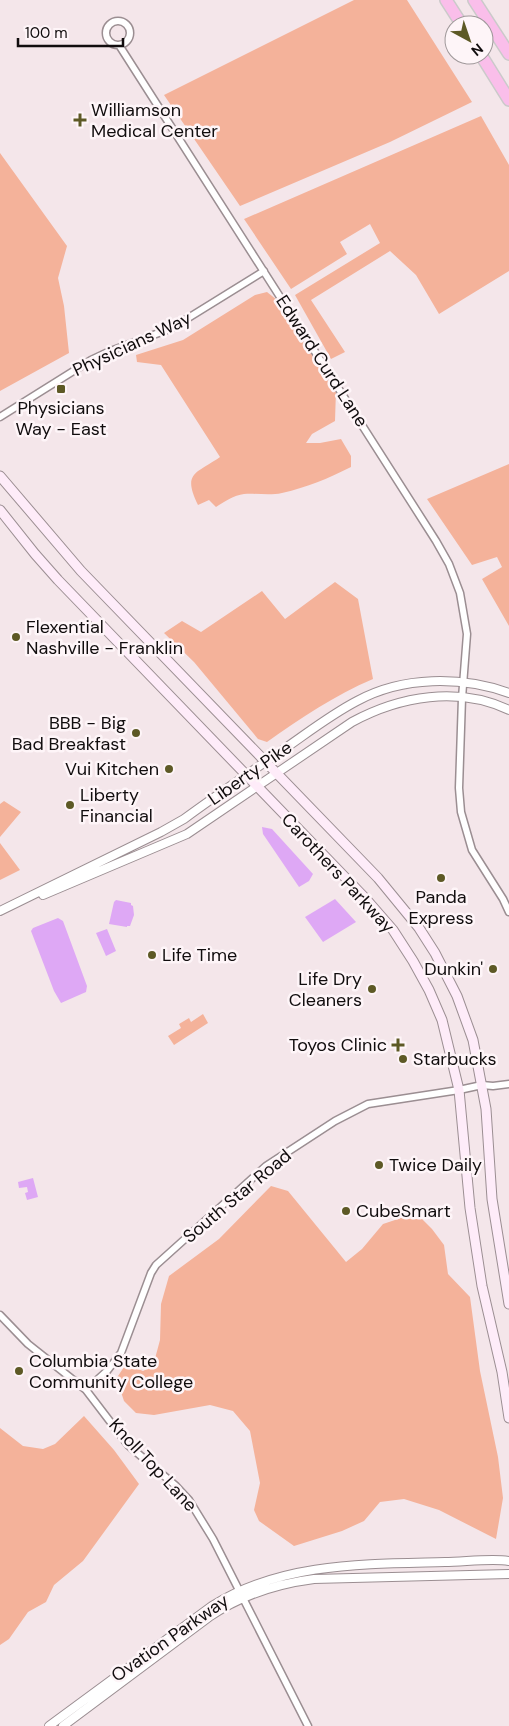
<svg xmlns="http://www.w3.org/2000/svg" width="509" height="1726" viewBox="0 0 509 1726" font-family="'DM Sans',sans-serif">
	<style>
		.green { fill: #f4b29a }
		.water { fill: #dea8f5 }
		.lines { fill: none; stroke-linecap: round; stroke-linejoin: round }
		.minor-casing { stroke: #9b8e92; stroke-width: 9 }
		.tertiary-casing { stroke: #9b8e92; stroke-width: 10 }
		.secondary-casing { stroke: #9b8e92; stroke-width: 11 }
		.motorway-casing { stroke: #cbcaca; stroke-width: 14 }
		.minor { stroke: #fff; stroke-width: 6 }
		.tertiary { stroke: #fff; stroke-width: 8 }
		.secondary { stroke: #feecf9; stroke-width: 9 }
		.motorway { stroke: #fabeea; stroke-width: 11 }
		.poi-dot { fill: #5d5925; stroke: #fef5f8; stroke-width: 2 }
		.labels { text-anchor: middle; dominant-baseline: central; stroke-width: 5; stroke-linejoin: round; paint-order: stroke }
		.poi-label { font-size: 18px; fill: #110d0e; stroke: #fef5f8; text-anchor: start }
		.street-label { font-size: 18px; fill: #110d0e; stroke: #fef5f8 }
	</style>
	<rect width="100%" height="100%" fill="#f4e6ea"/>
	<path class="green" d="M354 0H407L472 102 390 142 240 206 164 95Z
		M481 116 509 165V271L439 314 416 275 390 251 311 300 345 352 331 359 295 295 380 243 370 224 340 242 347 254 291 289 244 219Z
		M0 153 67 246 58 278 64 306 69 353 0 391Z
		M267 292 277 300 336 390 335 421 312 434 306 443H320L341 439 351 456V467C327 479 308 487 282 493 269 496 257 493 244 494 234 495 224 502 216 507L209 500 198 505C182 472 196 474 220 457L161 365 137 362 136 355 183 340 255 295Z
		M509 464V626L482 579 502 567 497 557 472 565 427 499Z
		M335 582 358 599 373 679C335 695 301 718 267 742L258 739 194 662 164 633 182 621 201 632 262 591 285 619Z
		M4 801 21 812 0 837V804Z
		M0 843 20 870 0 880Z
		M203 1014 208 1023 174 1045 168 1036 181 1028 179 1024 189 1018 191 1022Z
		M271 1186 288 1191 346 1262 362 1249 383 1224 416 1213 432 1229 444 1245 448 1274 470 1297 480 1371 498 1457 503 1498 496 1539 439 1510 404 1499 380 1502 364 1521 342 1531 294 1546 259 1521 254 1510 260 1483 250 1431 233 1411 210 1405 154 1415 136 1413 124 1401 121 1392 112 1385 126 1364 143 1371 153 1366 160 1340 161 1304 169 1276 219 1239Z
		M84 1416 114 1450 139 1484 83 1561 54 1585 46 1602 28 1612 9 1639 0 1645V1428L23 1446 43 1449 55 1444Z"/>
	<path class="water" d="M262 827 272 829 313 874 309 881 299 887 263 834Z
		M335 899 356 922 323 942 305 917Z
		M116 900 131 903V905L133 906 134 915 130 926H127V927L109 924 114 902Z
		M58 918 63 921 87 986 86 992 61 1003 54 991 31 931 33 928Z
		M107 929 116 951 106 956 96 933Z
		M33 1178 38 1197 27 1200 25 1193 28 1192 27 1187 19 1188 18 1182Z"/>
	<g class="lines">
		<defs>
			<path id="minor" d="M106 33a12 12 0 1 1 24 0a12 12 0 1 1-24 0Z
				M119 45 436 541 449 564 460 593 467 634 462 698 459 788 461 812 472 850 503 899 509 912
				M0 417 91 360 108 352 172 328 264 271
				M0 1315 28 1344 86 1390 128 1445 176 1486 189 1500 213 1539 308 1726
				M86 1390 107 1371 121 1353 151 1273 156 1265 266 1166 335 1121 368 1104 459 1090 482 1085 493 1086 509 1084"/>
			<path id="tertiary" d="M43 895 187 834 352 722C400 696 458 686 509 710
				M0 911 161 832 184 819C218 794 252 771 287 747 310 731 332 714 357 701 403 676 461 676 509 693
				M49 1726 212 1606C281 1562 367 1564 445 1562 463 1562 492 1558 509 1561
				M63 1726 209 1617C241 1595 275 1584 314 1579L509 1574"/>
			<path id="secondary" d="M0 476 81 571 378 878 419 928 435 953 457 996 473 1040 486 1109 492 1199 509 1304
				M0 510 35 554 58 580 366 899 393 930 413 961 429 990 442 1020 459 1090 470 1208 482 1286 502 1372 509 1418"/>
			<path id="motorway" d="M446 0 462 25
				M474 0 509 54
				M481 55 509 100"/>
		</defs>
		<use href="#minor" class="minor-casing"/>
		<use href="#tertiary" class="tertiary-casing"/>
		<use href="#secondary" class="secondary-casing"/>
		<use href="#motorway" class="motorway-casing"/>
		<use href="#minor" class="minor"/>
		<use href="#tertiary" class="tertiary"/>
		<use href="#secondary" class="secondary"/>
		<use href="#motorway" class="motorway"/>
	</g>
	<g class="poi-dot">
		<path d="M77.5 112.5h5v5h5v5h-5v5h-5v-5h-5v-5h5z"/>
		<rect x="56" y="384" width="10" height="10" rx="2.5"/>
		<circle cx="16" cy="637" r="5"/>
		<circle cx="136" cy="733" r="5"/>
		<circle cx="169" cy="769" r="5"/>
		<circle cx="70" cy="805" r="5"/>
		<circle cx="441" cy="878" r="5"/>
		<circle cx="152" cy="955" r="5"/>
		<circle cx="493" cy="969" r="5"/>
		<circle cx="372" cy="989" r="5"/>
		<path d="M395.5 1037.5h5v5h5v5h-5v5h-5v-5h-5v-5h5z"/>
		<circle cx="403" cy="1059" r="5"/>
		<circle cx="379" cy="1165" r="5"/>
		<circle cx="346" cy="1211" r="5"/>
		<circle cx="19" cy="1371" r="5"/>
	</g>
	<g class="labels">
		<g class="poi-label">
			<text x="91" y="110">Williamson<tspan x="91" dy="21">Medical Center</tspan></text>
			<text x="61" y="408" text-anchor="middle">Physicians<tspan x="61" dy="21">Way - East</tspan></text>
			<text x="26" y="627">Flexential<tspan x="26" dy="21">Nashville - Franklin</tspan></text>
			<text x="126" y="723" text-anchor="end">BBB - Big<tspan x="126" dy="21">Bad Breakfast</tspan></text>
			<text x="159" y="769" text-anchor="end">Vui Kitchen</text>
			<text x="80" y="795">Liberty<tspan x="80" dy="21">Financial</tspan></text>
			<text x="441" y="897" text-anchor="middle">Panda<tspan x="441" dy="21">Express</tspan></text>
			<text x="162" y="955">Life Time</text>
			<text x="483" y="969" text-anchor="end">Dunkin'</text>
			<text x="362" y="979" text-anchor="end">Life Dry<tspan x="362" dy="21">Cleaners</tspan></text>
			<text x="387" y="1045" text-anchor="end">Toyos Clinic</text>
			<text x="413" y="1059">Starbucks</text>
			<text x="389" y="1165">Twice Daily</text>
			<text x="356" y="1211">CubeSmart</text>
			<text x="29" y="1361">Columbia State<tspan x="29" dy="21">Community College</tspan></text>
		</g>
		<g class="street-label">
			<text transform="translate(132 344) rotate(-25)">Physicians Way</text>
			<text transform="translate(322 361) rotate(57)">Edward Curd Lane</text>
			<text transform="translate(250 773) rotate(-35)">Liberty Pike</text>
			<text transform="translate(338 873) rotate(47)">Carothers Parkway</text>
			<text transform="translate(237 1196) rotate(-40)">South Star Road</text>
			<text transform="translate(153 1465) rotate(47)">Knoll Top Lane</text>
			<text transform="translate(170 1638) rotate(-35)">Ovation Parkway</text>
		</g>
	</g>
	<g transform="translate(469 40) rotate(140)"><circle r="24" fill="#fef5f8" stroke="#9f989a"/>
	<path d="M0-4L9 19L0 12L-9 19Z" fill="#5d5925"/>
	<text y="-8" font-size="14" font-weight="bold" text-anchor="middle" fill="#110d0e">N</text>
	</g>
	<path d="M18 38v8h105v-8" fill="none" stroke="#110d0e" stroke-width="2.5"/>
	<text x="25" y="38" font-size="15" fill="#110d0e" stroke="#fef5f8" stroke-width="4" paint-order="stroke">100 m</text>
</svg>
